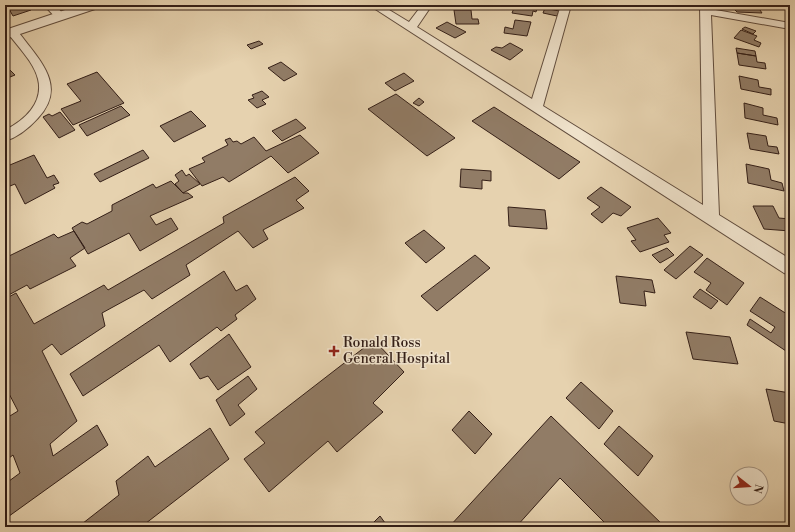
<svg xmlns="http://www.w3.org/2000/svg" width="795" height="532" viewBox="0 0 795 532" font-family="'Libre Bodoni',serif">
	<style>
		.building { fill: #917c66; stroke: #341f17 }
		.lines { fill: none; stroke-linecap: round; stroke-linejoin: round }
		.minor-casing { stroke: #604c3d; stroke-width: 2 }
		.tertiary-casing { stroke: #604c3d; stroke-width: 2 }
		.minor { fill: #efe2cb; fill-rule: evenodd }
		.tertiary { fill: #efe2cb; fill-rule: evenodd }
		.poi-dot { fill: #8f2418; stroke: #efe2cb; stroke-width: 1.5 }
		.labels { text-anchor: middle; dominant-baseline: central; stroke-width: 3; stroke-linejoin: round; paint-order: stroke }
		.poi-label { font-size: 14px; fill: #341f17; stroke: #efe2cb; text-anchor: start }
	</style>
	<rect width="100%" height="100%" fill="#e6d2af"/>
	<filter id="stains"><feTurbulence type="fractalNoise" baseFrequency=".005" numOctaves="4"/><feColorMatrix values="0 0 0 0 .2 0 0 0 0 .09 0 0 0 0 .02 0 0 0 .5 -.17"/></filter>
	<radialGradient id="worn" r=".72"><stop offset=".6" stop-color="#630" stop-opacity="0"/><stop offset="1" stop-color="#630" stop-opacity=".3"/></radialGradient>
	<path class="building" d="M22 5H27L31 10 13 16 9 9Z
		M522 5H538L536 12 533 11 532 16 512 13 514 8 521 9Z
		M730 5H749L751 7H758L762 13 737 12Z
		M545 8 559 11 557 16 543 13Z
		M454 10H471L472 19H478L479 24H456Z
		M515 20 531 22 527 36 504 33 505 27 513 29Z
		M447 22 466 32 455 38 436 28Z
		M745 27 756 31 753 34 742 29Z
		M741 30 757 36 754 40 761 43 759 47 734 38Z
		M259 41 263 44 251 49 247 45Z
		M510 43 523 50 510 60 491 50 496 47 502 48Z
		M736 48 755 51 756 56 737 53Z
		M737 53 756 56 757 62 765 63 766 69 739 65Z
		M281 62 297 74 284 81 268 68Z
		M8 68 15 75 5 79V70Z
		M97 72 124 103 73 125 61 109 81 101 67 84Z
		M404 73 414 81 395 91 385 83Z
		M739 76 758 80 759 87 771 89V95L741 89Z
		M262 91 269 97 262 100 266 104 257 108 248 100 254 98 252 95Z
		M396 94 455 138 427 156 368 109Z
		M419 98 424 102 419 106 413 103Z
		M744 103 763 108V115L777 118 778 125 745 118Z
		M121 106 130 115 87 136 79 125Z
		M494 107 580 162 559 179 472 121Z
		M191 111 206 126 174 142 160 126Z
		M60 112 75 130 59 138 43 117 49 114 52 116Z
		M296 119 306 128 282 141 272 131Z
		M747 133 766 136 768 146 777 147 779 154 750 149Z
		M300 135 319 153 288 173 271 156 229 182 223 177 202 186 189 169 205 162 202 158 228 145 225 140 230 138 233 142 237 141 241 144 254 137 266 151Z
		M143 150 149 158 100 182 94 174Z
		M34 155 47 178 54 175 59 183 53 185 55 188 25 204 15 184 5 188V167Z
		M746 164 769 169 771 180 782 183 784 191 748 183Z
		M461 169 491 171V181L482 180V189L460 187Z
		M182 170 186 176 189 174 200 184 183 193 175 184 179 181 175 175Z
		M295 177 309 191 296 200 304 208 263 230 268 239 253 248 238 231 186 265 190 275 152 299 144 290 102 313 105 326 61 355 52 344 42 351 77 421 50 444 53 456 97 425 108 445 5 519V484L20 473 13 455 5 461V419L18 411 5 386V299L16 293 34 324 104 285 108 290 224 223 223 217Z
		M171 181 183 193H188L193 197 150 216 156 225 171 218 178 229 140 251 129 233 88 254 72 228 82 222 87 224 112 211V205L153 184 156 188Z
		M601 187 631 207 621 216 613 213 602 223 591 214 600 207 587 198Z
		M753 206H773L779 218 790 219V231L764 229Z
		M508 207 545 210 547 229 509 226Z
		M658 218 671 233 664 235 669 242 640 252 631 241 636 240 627 228Z
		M424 230 445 248 426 263 405 243Z
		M74 231 85 248 70 258 76 266 30 289 27 285 5 297V258L54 234 58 238Z
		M690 246 703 255 676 279 664 270Z
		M667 248 674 255 660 263 652 255Z
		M475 255 490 268 437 311 421 296Z
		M707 258 744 283 727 305 706 290 711 283 694 272Z
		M224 271 236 291 247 285 256 299 235 315 237 319 221 331 217 327 170 362 159 345 83 396 70 374Z
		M616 276 652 280 655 293 644 291 646 306 620 303Z
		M700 289 718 301 711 309 693 297Z
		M760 297 790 316V344L786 351 747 325 750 319 771 333 775 327 750 311Z
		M686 332 730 337 738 364 693 359Z
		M229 334 251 367 218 390 208 376 200 379 190 364Z
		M374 340 404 372 373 403 383 412 337 452 328 441 269 492 244 459 265 443 255 432Z
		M248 376 257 389 238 405 245 414 230 426 216 400Z
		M581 382 613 411 599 429 566 398Z
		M766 389 790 393V424L774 421Z
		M469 411 492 434 475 454 452 430Z
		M551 416 665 527H609L560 478 516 527H449Z
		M619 426 653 456 638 476 604 444Z
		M210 428 229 459 141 527H78L119 495 116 481 148 456 155 467Z
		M380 516 388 527H369Z"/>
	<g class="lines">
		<defs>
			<path id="minor" d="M44 5H55L65 16 64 18H56Z
				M369 5H381L409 22 422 5H432L417 27 532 99 561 5H571L543 106 703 205 700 5H710V9L790 23V29L711 15 719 215 790 259V275L784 273Z
				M13 29 17 30C37 58 69 85 38 118 29 128 18 137 5 141V130C24 121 44 103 38 79 34 62 17 46 7 32Z"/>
			<path id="tertiary" d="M80 5H100L98 8 5 39V30Z"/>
		</defs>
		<use href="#minor" class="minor-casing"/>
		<use href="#tertiary" class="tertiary-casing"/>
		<use href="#minor" class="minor"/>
		<use href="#tertiary" class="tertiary"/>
	</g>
	<path class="poi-dot" d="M332 345h4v4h4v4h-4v4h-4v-4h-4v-4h4z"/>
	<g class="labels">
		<g class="poi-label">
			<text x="343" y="343">Ronald Ross<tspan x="343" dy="16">General Hospital</tspan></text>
		</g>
	</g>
	<rect width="795" height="532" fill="none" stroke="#e6d2af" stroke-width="20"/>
	<rect x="6" y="6" width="783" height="520" fill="none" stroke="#341f17" stroke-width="2"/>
	<rect x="10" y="10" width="775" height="512" fill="none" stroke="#341f17"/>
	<g transform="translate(749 486) rotate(107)"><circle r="19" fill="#efe2cb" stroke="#a49483"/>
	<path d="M0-3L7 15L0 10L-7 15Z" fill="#8f2418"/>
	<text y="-6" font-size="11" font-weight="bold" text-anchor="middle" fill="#341f17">N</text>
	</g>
	<rect width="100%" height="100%" filter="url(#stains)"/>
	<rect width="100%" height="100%" fill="url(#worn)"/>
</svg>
